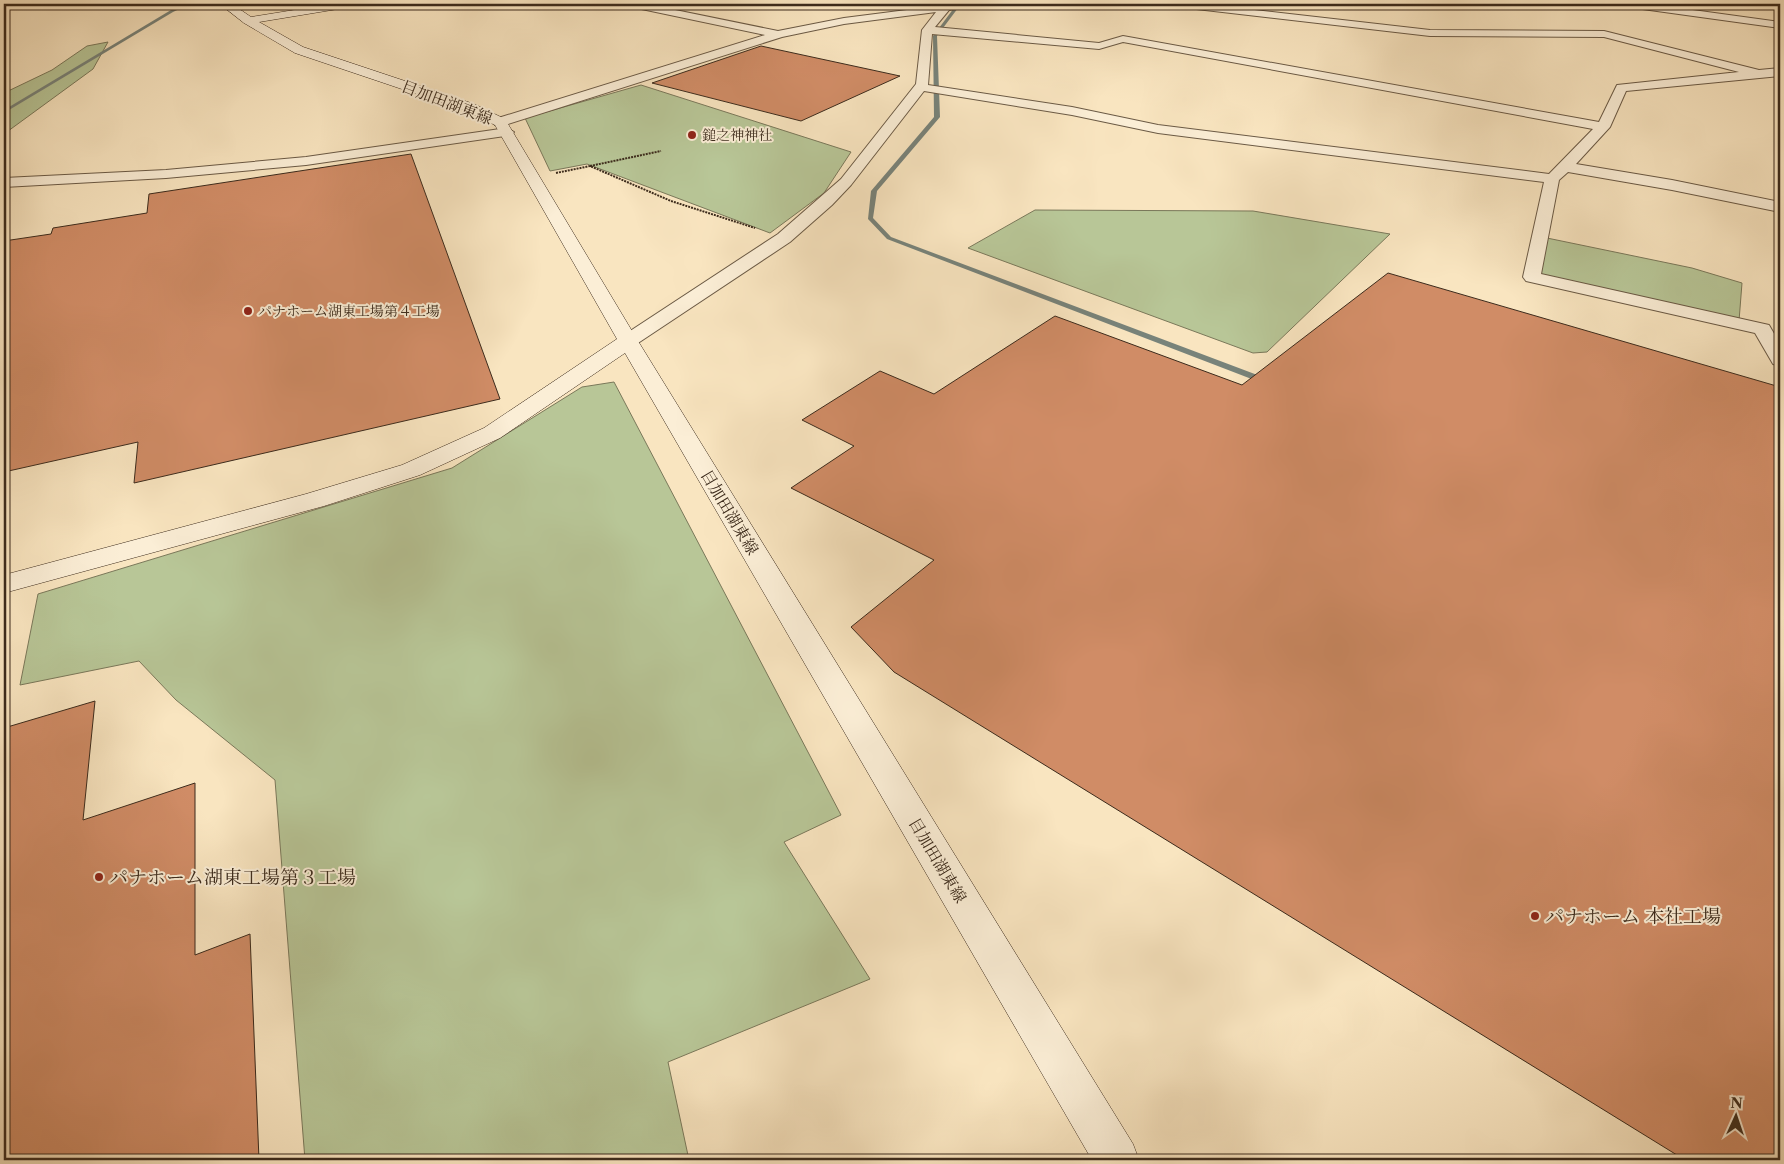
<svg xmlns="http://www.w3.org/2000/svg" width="1784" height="1164" viewBox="0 0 1784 1164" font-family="'Libre Caslon Text','Noto Serif JP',serif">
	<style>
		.green { fill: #b8c697; stroke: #7a785a }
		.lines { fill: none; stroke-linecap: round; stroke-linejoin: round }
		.stream { fill: #78837a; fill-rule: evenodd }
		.building { fill: #d08c66; stroke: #3c2b1c }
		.street-casing { stroke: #6b5a45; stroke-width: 2 }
		.secondary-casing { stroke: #3c2b1c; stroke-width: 1 }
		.path { stroke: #3c2b1c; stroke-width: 2; stroke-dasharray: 2 1; stroke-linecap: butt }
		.street { fill: #fbeed6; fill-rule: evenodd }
		.secondary { fill: #fbeed6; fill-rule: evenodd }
		.poi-dot { fill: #8f2418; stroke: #fbeed6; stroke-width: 2 }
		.labels { text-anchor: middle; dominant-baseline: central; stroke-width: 4; stroke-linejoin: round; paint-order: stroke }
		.far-poi-label { font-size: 14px; fill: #3c2b1c; stroke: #fbeed6; text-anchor: start }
		.street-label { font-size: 16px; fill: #3c2b1c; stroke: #fbeed6 }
		.near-poi-label { font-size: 19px; fill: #3c2b1c; stroke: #fbeed6; text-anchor: start }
	</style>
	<rect width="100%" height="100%" fill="#f9e5c0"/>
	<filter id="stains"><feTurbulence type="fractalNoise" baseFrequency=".004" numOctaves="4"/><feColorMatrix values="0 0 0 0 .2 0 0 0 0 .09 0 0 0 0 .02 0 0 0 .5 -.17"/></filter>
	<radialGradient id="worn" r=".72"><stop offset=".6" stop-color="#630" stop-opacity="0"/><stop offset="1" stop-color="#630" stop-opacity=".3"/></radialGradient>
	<path class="green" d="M108 42 93 69 4 134V93L52 70 87 46Z
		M641 85 851 152 824 193 770 233 587 164 550 171 525 118Z
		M1035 210 1253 211 1390 234 1267 352 1253 353 968 248Z
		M1547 238 1692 268 1742 283 1739 321 1536 276Z
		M614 382 841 815 784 842 870 979 668 1062 689 1160H305L275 780 176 700 139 661 20 685 38 594 452 468 582 387Z"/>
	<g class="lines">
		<path class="stream" d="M185 4H190L173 12 4 113V110L171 10Z
			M957 4H961L937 36 940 117 877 191 873 218 891 237 1268 379V383H1262L887 239 868 219 871 191 934 117 933 36Z"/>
	</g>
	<path class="building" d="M761 46 900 76 801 121 652 83Z
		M411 154 500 399 134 483 138 442 4 472V241L51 234 53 228 147 213 149 194Z
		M1388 273 1780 387V1160H1685L894 672 851 627 934 560 791 488 854 446 802 420 880 371 934 394 1055 316 1242 385Z
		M95 701 83 820 195 783V955L250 934 259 1160H4V728Z"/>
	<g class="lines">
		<defs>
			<path id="street" d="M627 4H646L778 31 844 18 954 4 935 27 1099 43 1123 36 1599 122 1617 85 1739 72 1604 37 1430 36 1179 7 1174 4H1202L1430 30 1604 31 1759 70 1780 68V76L1626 91 1610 127 1576 164 1672 180 1780 202V212L1672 190 1568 172 1559 180 1541 274 1769 325 1780 344V366L1773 364 1755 333 1526 281 1523 277 1544 182 1158 133 1072 115 924 91 851 185 832 205 790 242 635 345H621L618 341 621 337 778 234 841 179 916 84 922 30 936 12 844 24 782 37 505 125H495L493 122 495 119 765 35 632 7ZM932 34 1099 49 1123 42 1593 129 1549 174 1158 125 1072 107 928 85Z
				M1623 4H1649L1780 22V28L1628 7Z
				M507 128 514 132 512 135 306 165 166 178 4 187V178L166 170 306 157Z"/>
			<path id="secondary" d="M220 4H232L251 17 332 4H355L350 7 259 22 303 47 474 104 505 119 638 341 1133 1144 1139 1160H1092L625 353 500 438 420 475 324 506 4 593V575L306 494 402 465 484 428 617 339 495 125 464 110 295 53 244 23Z
				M951 4H974L969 7 945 11 940 8Z"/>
		</defs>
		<use href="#street" class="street-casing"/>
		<use href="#secondary" class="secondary-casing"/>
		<path class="path" d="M590 166 661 151
			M556 173 590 166 671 201 755 228"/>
		<use href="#street" class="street"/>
		<use href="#secondary" class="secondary"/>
	</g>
	<g class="poi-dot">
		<circle cx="692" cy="135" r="5"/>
		<circle cx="248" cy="311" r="5"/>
		<circle cx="99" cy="877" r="5"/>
		<circle cx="1535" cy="916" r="5"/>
	</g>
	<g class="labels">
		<g class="far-poi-label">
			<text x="702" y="135">鎚之神神社</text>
			<text x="258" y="311">パナホーム湖東工場第４工場</text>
		</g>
		<g class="street-label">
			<text transform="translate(447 102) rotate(21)">目加田湖東線</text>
			<text transform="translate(730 512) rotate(59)">目加田湖東線</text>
			<text transform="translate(938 860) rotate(59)">目加田湖東線</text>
		</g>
		<g class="near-poi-label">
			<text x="109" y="877">パナホーム湖東工場第３工場</text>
			<text x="1545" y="916">パナホーム 本社工場</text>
		</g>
	</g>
	<rect width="1784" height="1164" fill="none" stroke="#f9e5c0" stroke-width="20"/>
	<rect x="5" y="5" width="1774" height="1154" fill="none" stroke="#3c2b1c" stroke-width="2.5"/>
	<rect x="10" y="10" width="1764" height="1144" fill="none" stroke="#3c2b1c"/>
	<g transform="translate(1736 1116) rotate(3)" stroke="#fbeed6" stroke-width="4" paint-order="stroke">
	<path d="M0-4L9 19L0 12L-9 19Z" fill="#3c2b1c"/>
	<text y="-8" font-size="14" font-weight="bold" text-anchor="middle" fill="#3c2b1c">N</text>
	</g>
	<rect width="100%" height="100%" filter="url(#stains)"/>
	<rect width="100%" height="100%" fill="url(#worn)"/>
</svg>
